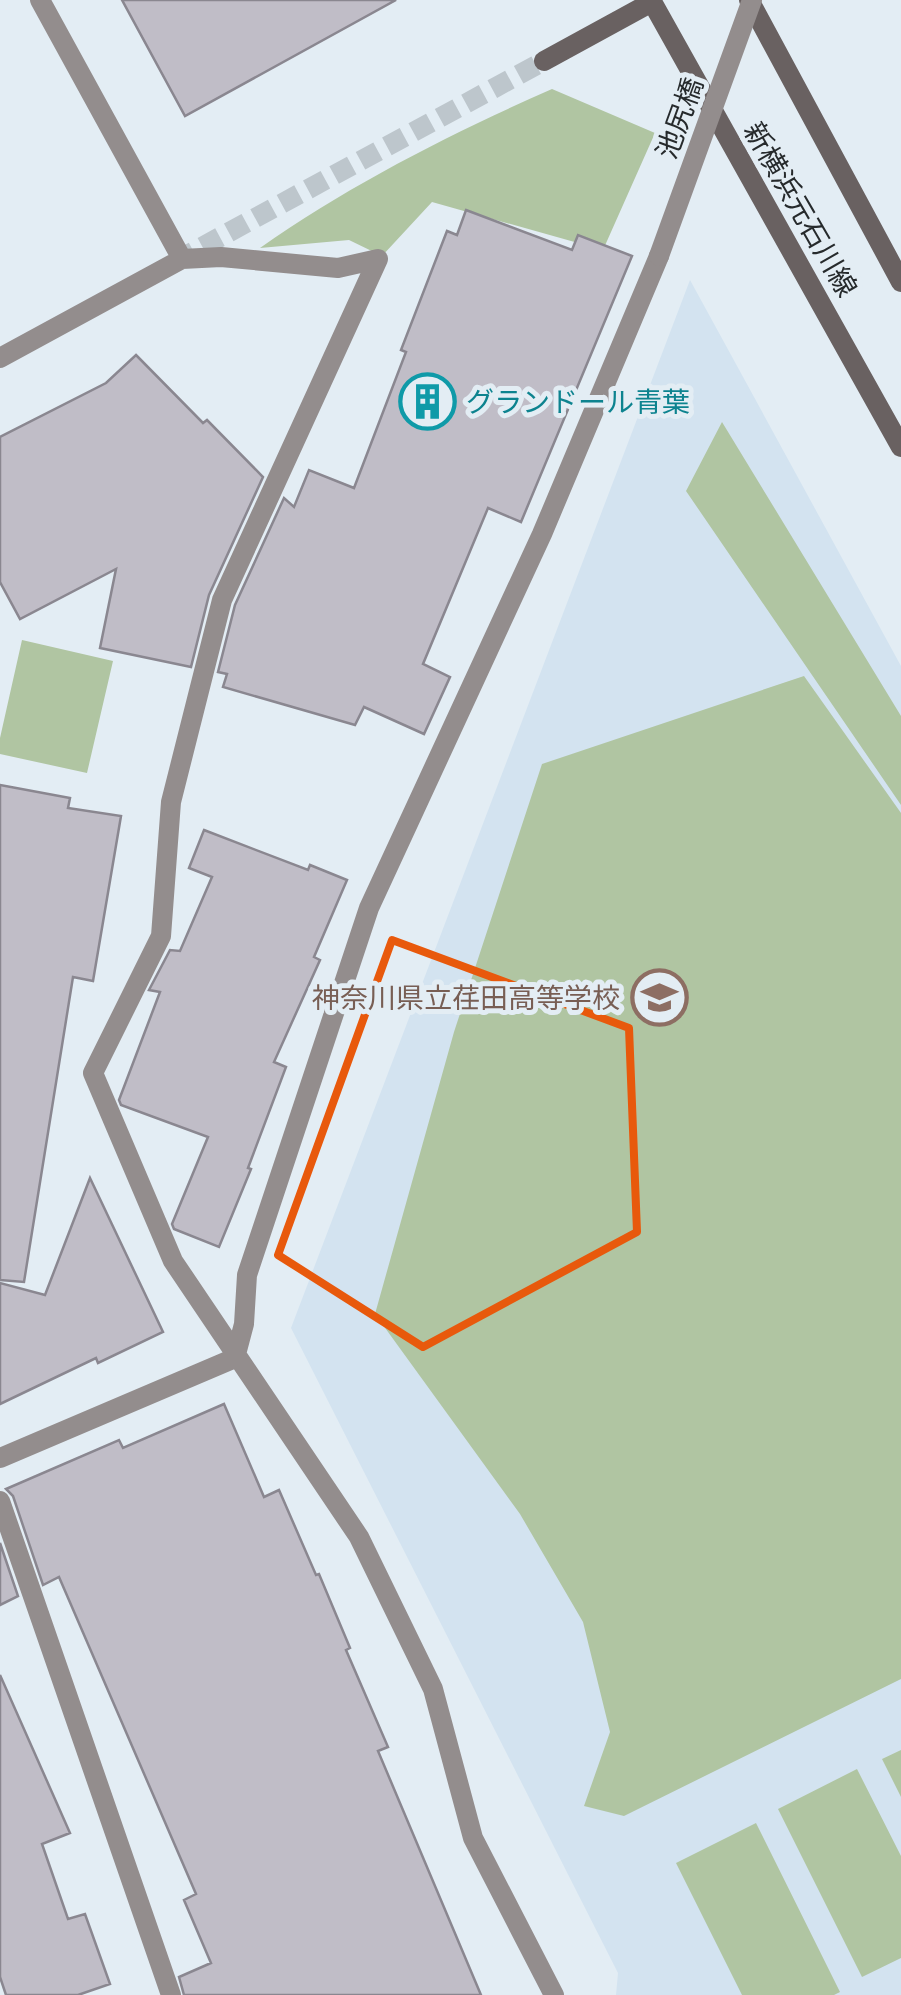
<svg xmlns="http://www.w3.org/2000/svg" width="901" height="1995" viewBox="0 0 901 1995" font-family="'Titillium Web','Noto Sans JP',sans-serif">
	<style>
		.built { fill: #d3e3f0 }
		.green { fill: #b0c5a2 }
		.building { fill: #c0bdc7; stroke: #8a8790; stroke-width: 2.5 }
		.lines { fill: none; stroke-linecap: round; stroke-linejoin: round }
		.secondary-tunnel { stroke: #bdc6cc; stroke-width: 20; stroke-dasharray: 20 10; stroke-linecap: butt }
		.street { stroke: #938d8d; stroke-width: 20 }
		.secondary { stroke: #696161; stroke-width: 20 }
		.street-bridge { stroke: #938d8d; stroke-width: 20 }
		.marked { fill: none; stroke: #e8590c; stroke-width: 8; stroke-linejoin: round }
		.labels { text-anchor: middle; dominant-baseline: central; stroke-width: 10; stroke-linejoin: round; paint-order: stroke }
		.street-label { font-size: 28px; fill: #262a2c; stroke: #e3edf4 }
		.culture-label { font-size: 28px; fill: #0d838f; stroke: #e3edf4; text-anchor: start }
		.education-label { font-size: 28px; fill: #785e54; stroke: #e3edf4; text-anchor: end }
	</style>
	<rect width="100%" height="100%" fill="#e3edf4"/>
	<path class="built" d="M690 280 901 666V1995H616L618 1973 291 1328Z"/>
	<path class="green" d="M552 89 655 133 603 250 432 202 382 256 349 240 260 248C351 184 450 134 552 89Z
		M722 422 901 716V805L686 491Z
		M22 640 113 661 87 773 0 754V738Z
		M804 676 901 813V1679L624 1816 584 1806 610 1732 583 1622 520 1514 375 1314 454 1032 542 764Z
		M901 1750V1797L882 1759Z
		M857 1769 901 1856V1958L862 1977 778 1809Z
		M756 1823 840 1992 834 1995H742L676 1863Z"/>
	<path class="building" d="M122 0H396L185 116Z
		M466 210 572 250 578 235 632 256 521 522 488 508 423 664 450 677 424 734 364 707 355 725 223 687 227 674 218 672 235 605 284 498 294 507 309 470 354 488 406 352 401 350 447 231 457 235Z
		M136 355 203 423 207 420 263 477 209 595 191 667 100 648 116 569 20 619 0 582V437L106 383Z
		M0 785 70 798 68 808 121 816 93 981 73 977 24 1282 0 1280Z
		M204 830 308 870 310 865 347 880 314 957 320 960 274 1062 286 1067 248 1168 251 1169 219 1247 174 1229 172 1224 208 1137 121 1105 119 1100 160 992 149 990 170 950 180 951 212 877 189 868Z
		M90 1178 163 1332 98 1363 96 1358 0 1404V1283L45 1295Z
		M224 1404 264 1497 279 1490 316 1575 319 1574 350 1648 346 1650 388 1747 378 1751 481 1995H184L179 1977 211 1963 184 1900 196 1894 59 1577 43 1585 13 1496 6 1489 119 1440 123 1448Z
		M0 1543 18 1596 0 1605Z
		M0 1675 70 1833 42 1844 68 1919 85 1914 110 1984 78 1995H6L0 1977Z"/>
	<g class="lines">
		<path class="secondary-tunnel" d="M176 261 544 61"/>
		<path class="street" d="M40 0 182 259
			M0 358 182 259 221 257 338 268 378 259 222 600 171 802 161 936 93 1073 173 1261 359 1537 433 1689 473 1838 554 1995
			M0 1458 235 1358 244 1324 247 1275 369 908 542 534 659 256
			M0 1501 171 1995"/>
		<path class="secondary" d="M651 0 901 447
			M749 0 901 282
			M544 61 652 2"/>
		<path class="street-bridge" d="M659 256 752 0"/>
	</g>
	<path class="marked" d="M392 940 629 1028 637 1232 423 1347 278 1255Z"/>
	<defs>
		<symbol id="building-ring" viewBox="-11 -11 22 22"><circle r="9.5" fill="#e3edf4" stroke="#0f9aa8" stroke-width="1.5"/><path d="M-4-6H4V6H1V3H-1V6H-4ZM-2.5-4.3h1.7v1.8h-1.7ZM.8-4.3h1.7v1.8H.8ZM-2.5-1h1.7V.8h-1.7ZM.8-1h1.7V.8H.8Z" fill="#0f9aa8"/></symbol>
		<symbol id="school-ring" viewBox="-11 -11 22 22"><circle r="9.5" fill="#e3edf4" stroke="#8d6e63" stroke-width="1.5"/><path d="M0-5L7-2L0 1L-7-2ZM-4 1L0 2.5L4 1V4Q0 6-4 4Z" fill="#8d6e63"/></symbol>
	</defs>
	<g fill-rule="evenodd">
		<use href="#building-ring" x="396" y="370" width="63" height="63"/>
		<use href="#school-ring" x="628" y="966" width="63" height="63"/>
	</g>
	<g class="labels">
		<g class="street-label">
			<text transform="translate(679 118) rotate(-70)">池尻橋</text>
			<text transform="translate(801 209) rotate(60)">新横浜元石川線</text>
		</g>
		<g class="culture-label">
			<text x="466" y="401">グランドール青葉</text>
		</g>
		<g class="education-label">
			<text x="620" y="997">神奈川県立荏田高等学校</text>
		</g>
	</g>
</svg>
